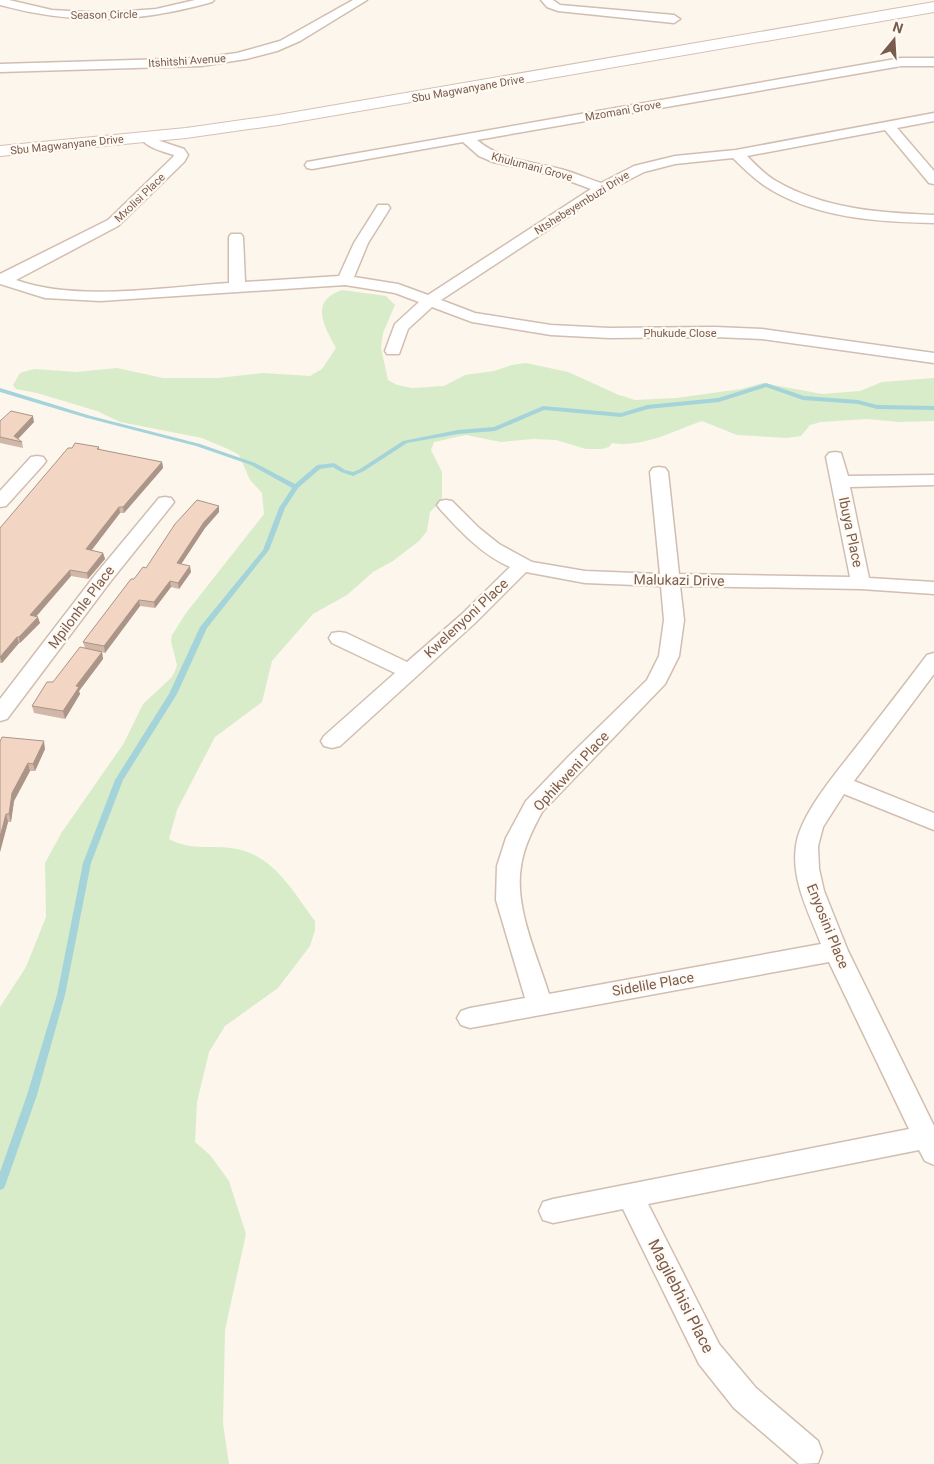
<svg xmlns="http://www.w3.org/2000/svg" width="934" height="1464" viewBox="0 0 934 1464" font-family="Roboto,sans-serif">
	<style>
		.green { fill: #d8ecc9 }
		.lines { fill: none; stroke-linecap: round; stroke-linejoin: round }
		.stream { fill: #a5d3da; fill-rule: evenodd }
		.minor-casing { stroke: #d1beb0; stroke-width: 3 }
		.secondary-casing { stroke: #d6c0b0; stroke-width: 2 }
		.minor { fill: #fff; fill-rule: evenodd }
		.secondary { fill: #fff; fill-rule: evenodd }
		.wall { fill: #d1b7a8 }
		.shaded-wall { fill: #aa9588 }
		.building { fill: #f3d5c3; stroke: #aa9588 }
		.labels { text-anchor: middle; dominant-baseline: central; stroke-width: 4.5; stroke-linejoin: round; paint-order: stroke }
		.far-street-label { font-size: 11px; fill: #7a5c4d; stroke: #fffaf3 }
		.street-label { font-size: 14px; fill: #7a5c4d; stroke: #fffaf3 }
		.near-street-label { font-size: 16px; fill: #7a5c4d; stroke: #fffaf3 }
	</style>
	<rect width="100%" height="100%" fill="#fdf6ec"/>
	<path class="green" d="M342 290 386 296 395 305 383 333 381 348 388 380 397 385 412 388 444 386 465 375 494 371 512 365 526 363 568 372 619 395 635 400 676 398 741 389 763 383 822 394 860 391 882 382 934 378V421L900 422 867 419 821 422 810 425 801 436 787 438 737 435 702 421C673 431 643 448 612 443L609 447 602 449H586L556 440 533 439 501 442 466 435 434 442 431 450 442 472V500L430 512 427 531 419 541 393 561 373 572 347 595 313 614 272 661 262 702 215 737 177 810 169 839C193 852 213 844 237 849 274 856 294 893 315 921V930L310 946 278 988 225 1026 209 1052 197 1102 195 1142 210 1155 229 1181 246 1234 225 1330 223 1424 229 1464H0V1007L26 967 46 917 45 863 62 832 124 743 143 704 172 677 175 671 177 665 171 641 172 635 186 613 264 514 262 493 250 480 239 455 228 449 202 438 120 422 97 411 37 393 16 389 13 385 20 373 34 369 77 372 117 368 163 378H218L263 373 310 376 322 369 336 348C324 326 309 301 342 290Z"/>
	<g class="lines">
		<path class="stream" d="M766 383 804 396 858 400 877 405 934 406V410L877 409 858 404 803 400 766 387 719 402 648 409 621 417 544 410 495 431 458 434 407 443 364 471 355 475 353 476 341 472 333 467 320 469 298 488 285 508 269 550 207 628 177 694 123 780 91 863 65 995 37 1095 5 1186 3 1189 0 1190V1172L27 1095 57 995 83 863 115 780 169 694 200 627 263 550 279 508 292 488 251 465 196 446 87 418 0 392V388L91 416 200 444 255 463 295 484 316 466 318 465 334 463 345 470 353 472 360 469 403 441 458 430 494 427 543 406 621 413 647 405 718 398Z"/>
		<defs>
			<path id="minor" d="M0 0H9L52 10 104 13 156 9 195 0H214L212 2C138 23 74 25 0 5Z
				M353 0H367L300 41 277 51 246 59 201 66 0 72V64L201 58 237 53 280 41Z
				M541 0H553L560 5 674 15 680 19 674 23 558 11 547 7Z
				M901 58H934V66H901L477 140C503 162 533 161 564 170 577 174 589 179 601 183L634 166 675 156 736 150 934 113V121L897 128 934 171V184L929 183 885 130 747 156C756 165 765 175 776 181 824 209 880 213 934 215V223C877 222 814 218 765 186 753 178 743 168 733 158L675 164 644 172 607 191 441 300 475 313 551 325 609 328 715 327 762 329 934 353V363L762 339 715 337 609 338 551 335 472 322 432 307 408 329 399 354H387L385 351 395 324 419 302 395 293 345 285 100 301 45 298 0 284V274L108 220 173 157 174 155C161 151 148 148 139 137L146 133 160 141 184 149 188 155 184 162 118 226 16 280C76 302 165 287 229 283V237L231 234H241L243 237 245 282 339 276 354 243 378 205H388L390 208 368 243 354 277 398 284 428 295 591 189 556 176 493 162 479 156 463 142 312 169 307 168 305 165 307 162Z
				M835 452 841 453 848 476 934 475V485L850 487 869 578 934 582V594L861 589 680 586 684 620 679 656 665 684 542 812C533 829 524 846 521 866 514 907 537 955 549 994L821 944C809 913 791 880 796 846 800 814 837 772 857 746 880 716 904 686 927 655L934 653V674L854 781 934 813V830L844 794 823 827 818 846 819 869 824 891 848 951 934 1126V1165L925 1161 919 1150 648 1204 719 1344 756 1388 818 1441 822 1452 818 1463 799 1464 734 1408 699 1364 623 1209 553 1223 543 1220 539 1211 543 1202 553 1199 909 1129 829 962 470 1028 461 1025 457 1018 461 1011 470 1008 525 998 496 900 497 866 506 838 526 801 569 756 647 680 659 656 664 620 661 586 585 583 526 572 475 623 340 746 332 748 324 746 321 741 324 736 395 673 332 643 329 638 332 633 339 632 346 633 407 662 461 615 510 567C482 555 460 531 440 509L437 505 440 501 446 500 452 501 479 528 499 544 532 562 585 571 660 574 650 472 653 468 659 467 665 468 668 472 679 574 850 577 826 457 829 453Z
				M37 456 43 457 46 461 43 465 6 506 0 507V491L31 457Z
				M165 497 171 498 174 502 171 506 110 582 7 719 0 721V699L96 574 159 498Z"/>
			<path id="secondary" d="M934 2V12L278 125 186 138 0 156V146L186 128 278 115Z"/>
		</defs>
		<use href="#minor" class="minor-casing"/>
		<use href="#secondary" class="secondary-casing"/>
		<use href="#minor" class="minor"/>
		<use href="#secondary" class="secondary"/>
	</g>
	<path class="wall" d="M0 421 34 422 18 439 22 442 23 448 0 443Z
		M99 447 100 450 162 462 163 468 124 513H120L91 550 103 553 105 559 88 579 71 576 36 617 40 623 20 643H19L2 663H0V528L72 448Z
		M219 506V512L205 528 181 564 191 572 179 589 171 587 155 608 140 606 105 653 102 652 103 659 79 691 80 694 65 719 34 713 32 706 85 648 83 642 134 579Z
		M0 742 45 749 35 771H30L14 801 11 822H8L0 852Z"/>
	<path class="shaded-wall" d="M33 416 34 422 16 441 14 436Z
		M162 462 163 468 124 513 123 507Z
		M219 506V512L205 528 178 569 177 563 204 522Z
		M119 507 120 513 88 555 86 549Z
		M103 553 105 559 88 579 87 573Z
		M190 566 191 572 179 589 178 583Z
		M70 570 71 576 32 621 30 615Z
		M170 581 171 587 155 608 154 602Z
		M139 600 140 606 105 653 104 646Z
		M38 617 40 623 20 643 19 637Z
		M17 637 19 643 2 663 0 657Z
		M102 652 103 659 79 691 80 694 65 719 63 711 76 686Z
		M44 741 45 749 35 771 33 764Z
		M28 763 30 771 14 801 11 822 9 814 12 793Z
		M6 814 8 822 0 852V837Z"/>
	<path class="building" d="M11 411 33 416 14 436 22 442 0 437V421Z
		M75 443 99 447 97 449 162 462 123 507H119L86 549 103 553 87 573 70 570 30 615 38 617 19 637H17L0 657V528L68 448H72Z
		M197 500 219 506 204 522 177 563 190 566 178 583 170 581 154 602 139 600 104 646 83 642 131 579H134L143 567 146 568 175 524Z
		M80 647 102 652 76 686 79 687 63 711 32 706 47 682H53Z
		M2 737 44 741 33 764 28 763 12 793 9 814H6L0 837V742Z"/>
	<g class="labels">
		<g class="far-street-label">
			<text transform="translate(104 15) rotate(-1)">Season Circle</text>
			<text transform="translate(187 61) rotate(-4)">Itshitshi Avenue</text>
			<text transform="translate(468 89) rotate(-10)">Sbu Magwanyane Drive</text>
			<text transform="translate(623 111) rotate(-10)">Mzomani Grove</text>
			<text transform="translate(67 145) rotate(-6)">Sbu Magwanyane Drive</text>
			<text transform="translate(532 167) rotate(15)">Khulumani Grove</text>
			<text transform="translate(140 198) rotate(-44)">Mxolisi Place</text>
			<text transform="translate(582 203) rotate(-32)">Ntshebeyembuzi Drive</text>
			<text x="680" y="333">Phukude Close</text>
		</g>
		<g class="street-label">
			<text transform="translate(851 532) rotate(78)">Ibuya Place</text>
			<text transform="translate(679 580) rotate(1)">Malukazi Drive</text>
			<text transform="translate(81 607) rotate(-53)">Mpilonhle Place</text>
			<text transform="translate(466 618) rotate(-43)">Kwelenyoni Place</text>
			<text transform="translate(571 771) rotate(-47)">Ophikweni Place</text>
			<text transform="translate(828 926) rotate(68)">Enyosini Place</text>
			<text transform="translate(653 984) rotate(-10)">Sidelile Place</text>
		</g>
		<g class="near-street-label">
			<text transform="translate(681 1296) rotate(63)">Magilebhisi Place</text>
		</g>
	</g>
	<g transform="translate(894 40) rotate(18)" stroke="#fffaf3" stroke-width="4" paint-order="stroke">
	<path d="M0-4L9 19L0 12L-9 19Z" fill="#7a5c4d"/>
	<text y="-8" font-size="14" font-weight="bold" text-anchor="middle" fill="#7a5c4d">N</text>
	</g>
</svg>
